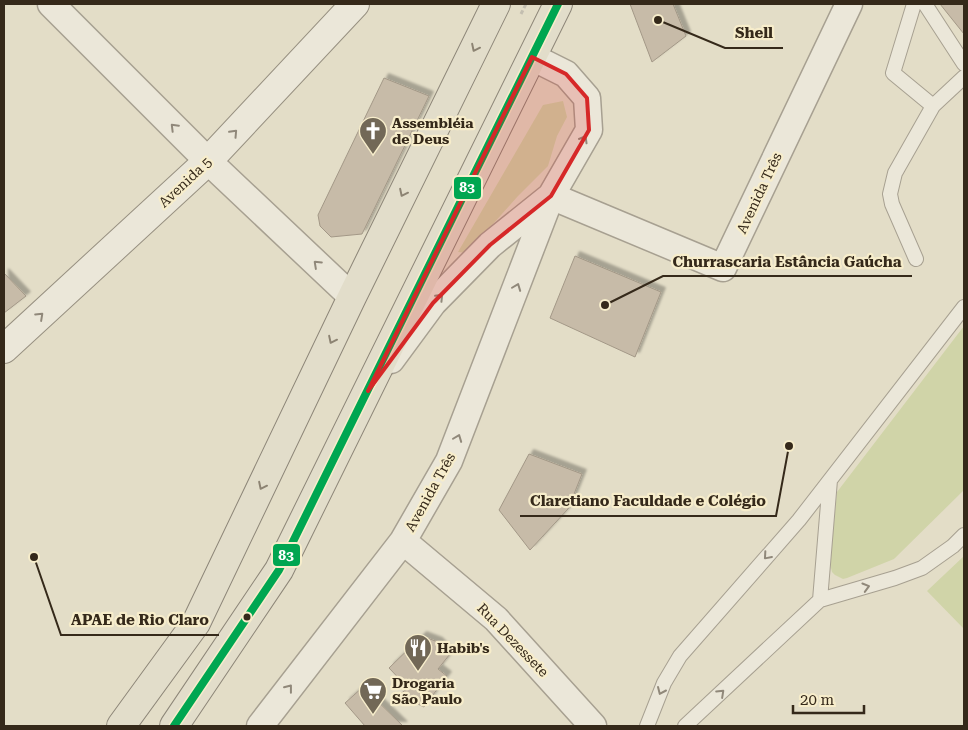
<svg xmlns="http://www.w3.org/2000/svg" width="968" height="730" viewBox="0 0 968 730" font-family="'Roboto Serif',serif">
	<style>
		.green { fill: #d0d4a8 }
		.building { fill: #c7bba8; stroke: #a39887; filter: url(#shadow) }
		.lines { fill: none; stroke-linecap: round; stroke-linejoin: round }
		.lane-casing { stroke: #a7a091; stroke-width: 16 }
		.street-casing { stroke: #a7a091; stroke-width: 29 }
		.secondary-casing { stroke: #979081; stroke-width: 30 }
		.primary-casing { stroke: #8d8678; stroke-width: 30 }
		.path { stroke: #c3beb0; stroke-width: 3; stroke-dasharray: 4 2.5; stroke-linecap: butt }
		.lane { stroke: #ebe7d9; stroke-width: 14 }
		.street { stroke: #ebe7d9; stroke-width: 26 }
		.secondary { stroke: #ebe7d9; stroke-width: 28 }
		.primary { stroke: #e2ddca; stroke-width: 28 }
		.bus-1-casing { stroke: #f7edcb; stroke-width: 11 }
		.bus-1 { stroke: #00a651; stroke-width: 8 }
		.oneway { stroke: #8c8372 }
		.oneway2 { stroke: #90887a }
		.marked { fill: #d62828; fill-opacity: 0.2; stroke: #d62828; stroke-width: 4; stroke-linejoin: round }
		.bus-dot { fill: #35291a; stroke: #f7edcb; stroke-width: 2 }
		.labels { text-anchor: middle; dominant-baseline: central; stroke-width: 4.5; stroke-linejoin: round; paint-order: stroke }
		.poi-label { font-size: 14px; font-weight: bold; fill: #35291a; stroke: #f7edcb; text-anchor: start }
		.street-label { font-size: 14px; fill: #35291a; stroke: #f7edcb }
		.leader { fill: none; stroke: #35291a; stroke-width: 2 }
		.callout-dot { fill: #35291a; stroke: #f7edcb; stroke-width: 2 }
		.callout-label { font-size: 15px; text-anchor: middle; font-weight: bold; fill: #35291a; stroke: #f7edcb; stroke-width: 4.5; stroke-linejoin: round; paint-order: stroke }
		.line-badge { stroke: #f7edcb; stroke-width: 2 }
		.badge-label { font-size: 14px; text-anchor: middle; font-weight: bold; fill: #fff }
	</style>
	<defs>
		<filter id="shadow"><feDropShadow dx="4.5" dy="-4.5" stdDeviation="1" flood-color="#0004"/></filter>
	</defs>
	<rect width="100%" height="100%" fill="#e3ddc7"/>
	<path class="green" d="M563 101 567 117 557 136 548 166 518 196 467 253 458 252 543 105Z
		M964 326V490L894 559 847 578 843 579 835 575 832 572 830 564 837 492Z
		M964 556V629L927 591Z"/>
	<path class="building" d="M630 4H673L686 36 652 62Z
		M940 4H964V34Z
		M384 78 429 96 362 234 331 237 320 226 318 215Z
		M575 256 661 292 635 357 550 318Z
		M4 273 26 296 4 313Z
		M529 454 582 474 568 509 530 550 499 510Z
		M422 636 438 642 450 654 438 669 447 676 424 707 399 695 408 688 389 668Z
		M363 687 403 726H365L345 703Z"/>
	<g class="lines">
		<defs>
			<path id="lane" d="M914 4 893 73 933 106
				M925 4 964 64
				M916 259 892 204 890 194 895 173 933 106 964 77
				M820 600 830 480
				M647 726 664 683 680 656 799 520 964 307
				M685 726 820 600 895 578 922 568 953 546 964 535"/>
			<path id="street" d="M51 4 208 161 352 297
				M391 360 433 303 490 245 551 196 723 268 849 4
				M403 541 496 619 593 726
				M260 726 403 541 449 461 551 196 589 130 587 98 566 74 532 57"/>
			<path id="secondary" d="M4 349 208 161 355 4"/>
			<path id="primary" d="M121 726 196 623 352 297 496 4
				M174 726 279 570 558 4"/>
		</defs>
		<use href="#lane" class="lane-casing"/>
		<use href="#street" class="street-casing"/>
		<use href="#secondary" class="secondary-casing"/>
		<use href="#primary" class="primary-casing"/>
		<path class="path" d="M521 14 526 4"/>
		<use href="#lane" class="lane"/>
		<use href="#street" class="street"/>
		<use href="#secondary" class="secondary"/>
		<use href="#primary" class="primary"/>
		<defs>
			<path id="bus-1" d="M174 726 279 570 558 4"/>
		</defs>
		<use href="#bus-1" class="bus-1-casing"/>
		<use href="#bus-1" class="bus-1"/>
	</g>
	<defs><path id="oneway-chevron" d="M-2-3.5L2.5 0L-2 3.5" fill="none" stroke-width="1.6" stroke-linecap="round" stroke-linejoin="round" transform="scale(1.25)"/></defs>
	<g class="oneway">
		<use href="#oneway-chevron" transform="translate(475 48) rotate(116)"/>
		<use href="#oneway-chevron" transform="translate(403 193) rotate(116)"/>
		<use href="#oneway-chevron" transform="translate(332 340) rotate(116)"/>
		<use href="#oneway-chevron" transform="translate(262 486) rotate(116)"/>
	</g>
	<g class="oneway2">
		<use href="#oneway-chevron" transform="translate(174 127) rotate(-135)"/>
		<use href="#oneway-chevron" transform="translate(234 133) rotate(-47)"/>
		<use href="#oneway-chevron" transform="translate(584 139) rotate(-60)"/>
		<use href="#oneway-chevron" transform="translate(317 264) rotate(-137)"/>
		<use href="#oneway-chevron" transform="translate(517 287) rotate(-69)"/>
		<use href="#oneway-chevron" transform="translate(440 297) rotate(-46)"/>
		<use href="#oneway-chevron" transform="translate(40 316) rotate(-43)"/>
		<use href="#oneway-chevron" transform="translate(458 438) rotate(-69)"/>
		<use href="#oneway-chevron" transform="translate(767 556) rotate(131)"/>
		<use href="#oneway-chevron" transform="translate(866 587) rotate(-16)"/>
		<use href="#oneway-chevron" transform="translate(289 688) rotate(-52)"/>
		<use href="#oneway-chevron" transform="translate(661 691) rotate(114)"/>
		<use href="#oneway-chevron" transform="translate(721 693) rotate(-43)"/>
	</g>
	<path class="marked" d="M532 57 566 74 587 98 589 130 551 196 490 245 433 303 368 391Z"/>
	<defs>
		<symbol id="church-pin" viewBox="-11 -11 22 30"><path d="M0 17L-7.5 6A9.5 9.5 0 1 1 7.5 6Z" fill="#726857" stroke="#f7edcb"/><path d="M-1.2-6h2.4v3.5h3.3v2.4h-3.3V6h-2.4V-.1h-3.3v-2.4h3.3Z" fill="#fff"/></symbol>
		<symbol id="restaurant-pin" viewBox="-11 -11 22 30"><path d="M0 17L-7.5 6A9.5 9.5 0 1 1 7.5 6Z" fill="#726857" stroke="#f7edcb"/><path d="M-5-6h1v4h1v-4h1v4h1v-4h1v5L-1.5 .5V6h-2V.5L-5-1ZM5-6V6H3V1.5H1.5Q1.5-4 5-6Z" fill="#fff"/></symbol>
		<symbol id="supermarket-pin" viewBox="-11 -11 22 30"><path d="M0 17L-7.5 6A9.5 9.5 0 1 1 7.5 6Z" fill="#726857" stroke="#f7edcb"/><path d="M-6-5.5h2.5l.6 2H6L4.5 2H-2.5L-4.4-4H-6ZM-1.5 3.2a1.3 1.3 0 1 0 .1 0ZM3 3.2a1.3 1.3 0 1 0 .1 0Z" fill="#fff"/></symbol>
	</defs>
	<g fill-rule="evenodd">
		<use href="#church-pin" x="357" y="115" width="32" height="43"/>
		<use href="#restaurant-pin" x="402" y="632" width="32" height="43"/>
		<use href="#supermarket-pin" x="357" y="675" width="32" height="43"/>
	</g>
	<circle class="bus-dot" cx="247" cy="617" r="4.5"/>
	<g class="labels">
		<g class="poi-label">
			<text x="392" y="123">Assembléia<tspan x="392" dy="16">de Deus</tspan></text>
			<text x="437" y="648">Habib's</text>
			<text x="392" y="683">Drogaria<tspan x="392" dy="16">São Paulo</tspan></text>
		</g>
		<g class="street-label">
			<text transform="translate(185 182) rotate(-43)">Avenida 5</text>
			<text transform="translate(759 193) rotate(-65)">Avenida Três</text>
			<text transform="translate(430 492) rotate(-61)">Avenida Três</text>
			<text transform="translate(513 640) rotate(46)">Rua Dezessete</text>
		</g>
	</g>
	<path class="leader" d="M658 20L725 48H783M605 305L663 276H912M789 446L776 516H520M34 557L61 635H219"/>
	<g class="callout-dot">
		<circle cx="658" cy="20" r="5"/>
		<circle cx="605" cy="305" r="5"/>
		<circle cx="789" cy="446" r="5"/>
		<circle cx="34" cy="557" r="5"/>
	</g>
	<g class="callout-label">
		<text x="754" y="38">Shell</text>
		<text x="787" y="267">Churrascaria Estância Gaúcha</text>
		<text x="648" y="506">Claretiano Faculdade e Colégio</text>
		<text x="140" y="625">APAE de Rio Claro</text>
	</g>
	<g class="line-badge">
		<rect x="453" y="176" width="29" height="24" rx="5" fill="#00a651"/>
		<rect x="272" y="543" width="29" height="24" rx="5" fill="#00a651"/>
	</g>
	<g class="badge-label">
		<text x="467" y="192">83</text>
		<text x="286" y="560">83</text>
	</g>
	<rect width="968" height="730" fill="none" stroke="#35291a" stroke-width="10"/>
	<path d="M793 705v8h71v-8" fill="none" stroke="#35291a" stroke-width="2.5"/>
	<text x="800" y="705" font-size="15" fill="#35291a" stroke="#f7edcb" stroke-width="4" paint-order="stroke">20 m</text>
</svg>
